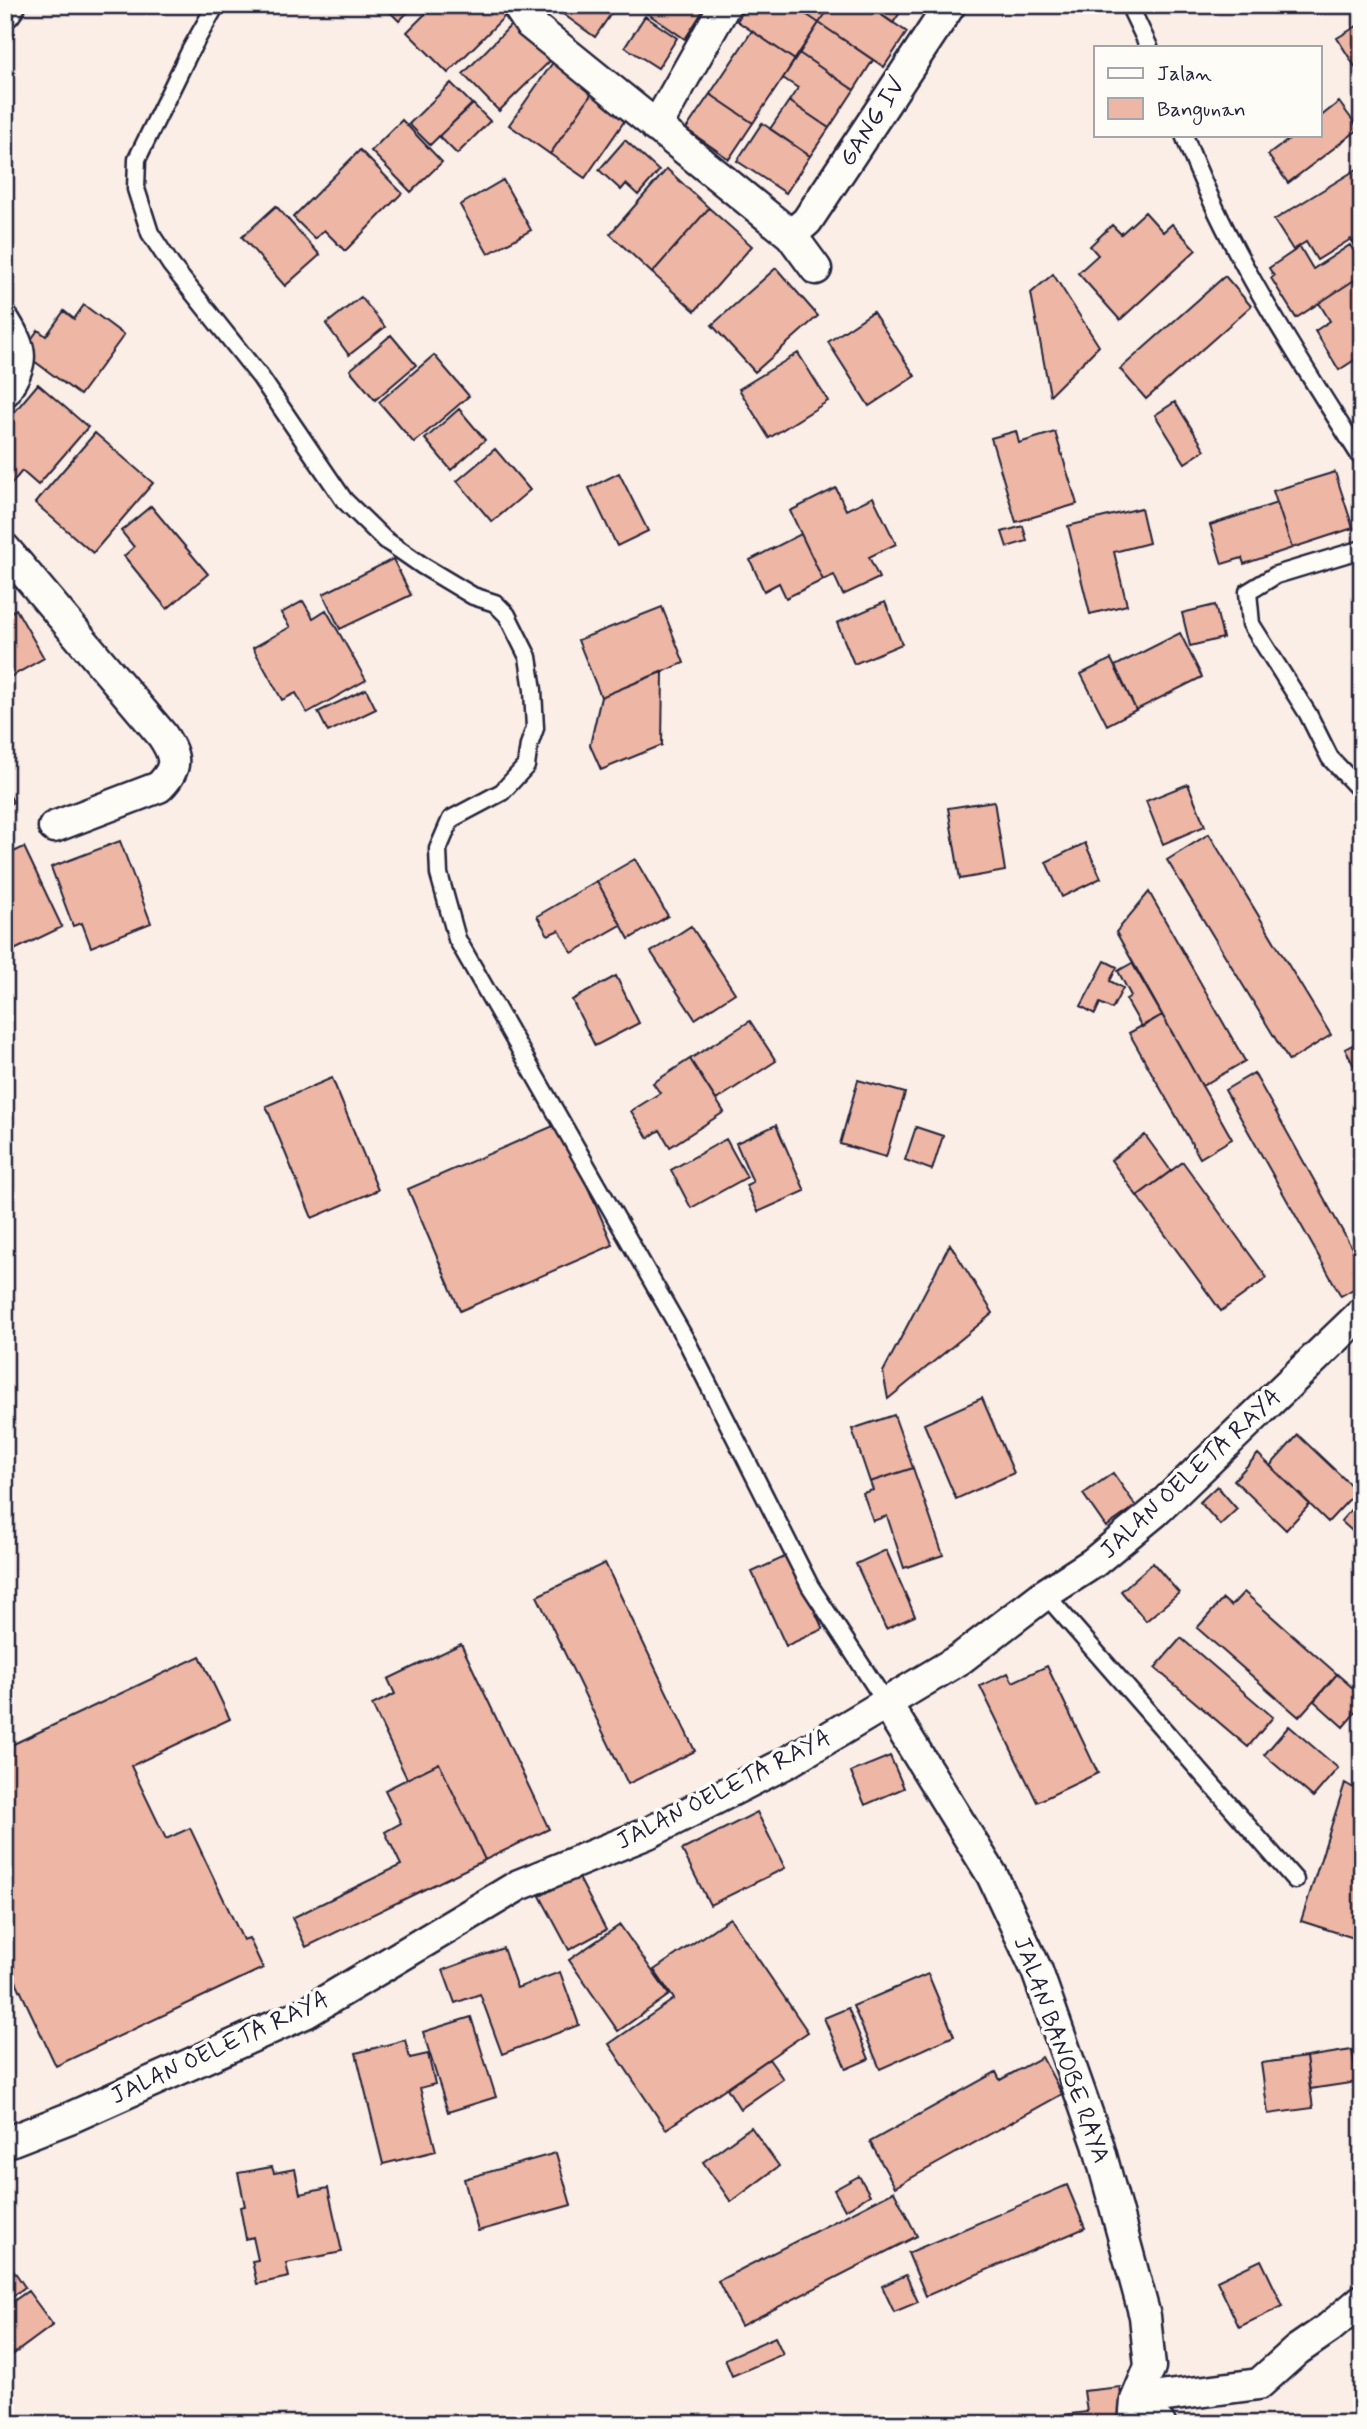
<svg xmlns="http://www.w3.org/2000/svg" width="1367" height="2429" viewBox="0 0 1367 2429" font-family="Mynerve,sans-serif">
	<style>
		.building { fill: #eeb6a4; stroke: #22223b; stroke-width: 2 }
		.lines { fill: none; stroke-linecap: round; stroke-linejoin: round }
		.lane-casing { stroke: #22223b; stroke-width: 21 }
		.street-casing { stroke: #22223b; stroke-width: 35 }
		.lane { stroke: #fdfcf7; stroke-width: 16 }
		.street { stroke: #fdfcf7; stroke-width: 30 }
		.labels { text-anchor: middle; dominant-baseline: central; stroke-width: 7; stroke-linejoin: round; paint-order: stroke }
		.street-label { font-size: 24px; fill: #22223b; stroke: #fdfcf7 }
	</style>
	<rect width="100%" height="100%" fill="#faeee6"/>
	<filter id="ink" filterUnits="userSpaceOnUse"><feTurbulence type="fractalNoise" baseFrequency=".0143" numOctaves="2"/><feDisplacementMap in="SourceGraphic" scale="14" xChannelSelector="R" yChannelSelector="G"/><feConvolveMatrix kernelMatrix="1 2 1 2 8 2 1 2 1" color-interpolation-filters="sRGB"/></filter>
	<g filter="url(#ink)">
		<path class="building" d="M383 5H415L399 21Z
			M434 5H507L511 10 448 73 407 32Z
			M617 5 595 37 563 14 569 5Z
			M635 5H707L685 39Z
			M747 5H792L819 23 795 60 737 21Z
			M792 5H832L819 23Z
			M832 5H867L907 32 884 67 819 23Z
			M867 5H905L893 23Z
			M645 16 677 38 658 68 625 47Z
			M516 20 553 58 499 111 463 74Z
			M819 23 873 60 854 90 799 53Z
			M1362 23V78L1337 38Z
			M752 31 795 60 753 123 710 94Z
			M799 53 854 90 829 128 789 101 798 88 783 78Z
			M554 61 595 89 550 154 509 125Z
			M451 83 472 104 430 145 409 124Z
			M595 89 630 113 585 178 550 154Z
			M710 94 753 123 729 159 686 129Z
			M789 101 829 128 810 156 770 129Z
			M1339 102 1359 129 1288 183 1268 155 1295 135H1320V117Z
			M473 104 490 121 457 154 439 136Z
			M402 120 442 162 411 192 371 151Z
			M762 123 810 156 786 193 737 161Z
			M625 140 659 171 638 195 626 184 621 190 599 170Z
			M360 150 402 193 345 251 324 230 315 239 293 217Z
			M1362 166V248L1358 250 1351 239 1317 260 1306 242 1293 250 1274 220Z
			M667 169 709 208 652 273 610 234Z
			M503 180 531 230 488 254 460 205Z
			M276 206 320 255 285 286 242 237Z
			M709 208 752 246 695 311 652 273Z
			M1145 212 1163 232 1172 224 1196 250 1120 320 1078 273 1098 255 1090 246 1112 225 1121 234Z
			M1350 245 1362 264V275L1296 318 1271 278 1274 276 1269 268 1300 247 1313 269Z
			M776 268 818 316 755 372 712 325Z
			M1053 274 1099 346 1050 395 1031 293Z
			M1362 275V355L1339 370 1315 331 1330 321 1319 303Z
			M1225 276 1251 306 1146 399 1120 369Z
			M361 297 385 327 349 355 326 324Z
			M84 305 124 335 80 395 22 352 38 330 46 336 64 311 74 319Z
			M873 312 915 376 869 406 828 342Z
			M391 335 416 365 375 400 350 370Z
			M798 353 828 401 769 438 739 389Z
			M434 355 469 396 414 443 379 402Z
			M38 384 88 427 38 485 22 471 8 488 5 485V423Z
			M1175 402 1205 450 1185 463 1155 415Z
			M459 409 485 440 451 470 425 439Z
			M1016 431 1019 443 1055 432 1077 504 1016 522 991 438Z
			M95 433 153 483 93 553 35 503Z
			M495 449 530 490 492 522 457 481Z
			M1335 472 1353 528 1292 548 1273 491Z
			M619 473 648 531 617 546 589 488Z
			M836 488 846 510 873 497 896 544 869 557 879 578 843 595 834 575 823 580 790 511Z
			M1277 503 1292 548 1244 564 1242 558 1222 564 1210 525Z
			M151 506 208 574 167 609 124 556 134 547 121 531Z
			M1141 508 1149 543 1114 552 1127 605 1090 614 1068 526Z
			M1023 526 1027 541 1007 547 1002 532Z
			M801 534 823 580 786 598 779 583 764 591 750 560Z
			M393 559 411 595 340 629 323 594Z
			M303 601 313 618 326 610 366 680 307 713 296 693 282 700 253 648 290 627 281 613Z
			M885 602 902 644 854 664 837 623Z
			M1215 605 1223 638 1190 646 1182 613Z
			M662 607 684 663 601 697 578 640Z
			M16 609 44 658 5 680V615Z
			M1180 633 1202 677 1136 710 1115 666Z
			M1111 659 1136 710 1107 725 1081 674Z
			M663 671 662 745 601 770 590 745 601 697Z
			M366 689 376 709 328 732 318 712Z
			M1188 784 1205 826 1163 844 1146 801Z
			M5 787 13 802 5 807Z
			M994 801 1005 871 960 879 948 808Z
			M5 814 12 827 5 832Z
			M1209 834 1331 1035 1289 1061 1167 860Z
			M120 841 151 923 91 947 82 923 73 926 51 867Z
			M1085 843 1101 878 1062 897 1046 862Z
			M24 847 62 927 8 953 5 948V856Z
			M635 859 668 916 629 939 597 881Z
			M597 881 621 925 572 953 559 930 548 935 537 916Z
			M1149 892 1245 1061 1202 1086 1116 932Z
			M691 926 735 993 695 1019 651 952Z
			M1105 961 1117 967 1110 981 1123 988 1112 1009 1100 1003 1095 1014 1081 1006Z
			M1132 963 1162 1015 1142 1027 1126 999 1131 996 1118 971Z
			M616 976 639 1023 595 1046 572 1000Z
			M1162 1015 1232 1139 1200 1158 1129 1033Z
			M750 1021 776 1061 716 1100 690 1059Z
			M1362 1040V1081L1345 1049Z
			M690 1059 724 1112 670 1147 660 1130 648 1138 631 1111 660 1093 653 1083Z
			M1254 1073 1362 1266V1284L1341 1296 1225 1090Z
			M332 1078 378 1190 312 1218 266 1106Z
			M858 1080 905 1093 886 1157 840 1144Z
			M560 1123 613 1245 460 1311 408 1189Z
			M776 1125 805 1191 758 1212 746 1185 753 1182 736 1143Z
			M916 1127 943 1136 932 1170 905 1160Z
			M1145 1135 1171 1171 1137 1196 1111 1160Z
			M726 1139 747 1177 691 1208 671 1170Z
			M1183 1162 1267 1278 1221 1311 1137 1196Z
			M950 1244 993 1313 888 1399 883 1372Z
			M982 1398 1014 1473 956 1499 924 1424Z
			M894 1415 913 1468 870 1482 852 1429Z
			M1298 1435 1357 1491 1328 1522 1270 1466Z
			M1258 1454 1310 1504 1286 1530 1234 1480Z
			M913 1468 943 1555 904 1568 887 1516 873 1521 863 1493 873 1490 870 1482Z
			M1113 1473 1136 1506 1106 1527 1083 1494Z
			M1217 1486 1237 1509 1220 1525 1200 1502Z
			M1362 1497V1540L1341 1521Z
			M886 1550 915 1616 886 1629 856 1564Z
			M789 1555 823 1629 786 1646 752 1572Z
			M605 1563 695 1751 628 1784 537 1596Z
			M1153 1563 1179 1593 1146 1621 1121 1591Z
			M1244 1592 1337 1674 1299 1717 1197 1628 1223 1599 1231 1606Z
			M1181 1638 1273 1717 1248 1747 1155 1668Z
			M461 1644 549 1829 485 1860 439 1763 407 1779 372 1705 395 1694 388 1679Z
			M200 1656 230 1719 131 1766 166 1839 190 1828 243 1940 249 1938 263 1968 56 2066 5 1958V1748Z
			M1047 1666 1098 1773 1037 1802 980 1686 1008 1673 1013 1682Z
			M1337 1674 1362 1696V1705L1343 1727 1314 1701Z
			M1289 1726 1338 1768 1313 1797 1264 1755Z
			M890 1756 904 1788 865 1805 851 1772Z
			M439 1763 485 1860 306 1947 292 1918 401 1865 385 1832 401 1823 385 1790Z
			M1345 1783 1362 1793V1923L1357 1939 1301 1921Z
			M757 1812 785 1868 710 1905 682 1850Z
			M578 1876 606 1930 569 1950 540 1896Z
			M730 1918 808 2032 666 2129 609 2044 674 1999 654 1970Z
			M620 1925 669 1995 618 2031 569 1960Z
			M503 1948 517 1988 560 1972 579 2025 502 2054 480 1994 455 2003 443 1970Z
			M928 1974 954 2036 880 2069 853 2006Z
			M848 2008 869 2059 846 2069 824 2018Z
			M471 2017 496 2097 448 2112 423 2032Z
			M405 2040 410 2058 428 2054 435 2084 420 2088 436 2151 383 2164 356 2053Z
			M1352 2050 1357 2082 1310 2089 1306 2057Z
			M1042 2057 1062 2094 895 2187 870 2142 996 2072 1000 2080Z
			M1306 2057 1313 2108 1268 2114 1261 2063Z
			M769 2059 783 2079 740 2109 727 2088Z
			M751 2127 779 2166 731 2202 703 2162Z
			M556 2153 571 2205 478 2231 464 2179Z
			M272 2167 274 2173 295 2169 300 2194 328 2188 342 2252 286 2263 289 2277 257 2284 252 2261 258 2260 253 2237 246 2239 240 2207 245 2206 238 2173Z
			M859 2176 870 2195 845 2210 834 2190Z
			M1067 2185 1085 2228 926 2296 908 2253Z
			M894 2191 917 2236 741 2326 718 2281Z
			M1261 2260 1283 2306 1239 2327 1217 2281Z
			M8 2262 25 2287 5 2302V2264Z
			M906 2275 918 2302 894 2312 882 2286Z
			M28 2291 53 2325 11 2356 5 2348V2307Z
			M775 2337 783 2354 732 2376 725 2359Z
			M1120 2387 1124 2424H1063L1062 2415 1087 2412 1084 2391Z"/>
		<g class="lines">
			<defs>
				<path id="lane" d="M216 5 190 51 137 159 136 189 150 233 171 265 261 378 344 500 384 539 423 566 473 596 495 603 507 615 528 657 533 690 535 728 529 745 526 766 502 792 451 819 438 849 439 874 457 939 688 1344 810 1586 886 1703
					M1129 5 1149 47
					M1184 135C1228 253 1295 352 1362 459
					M1362 549 1276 575 1248 592 1251 624 1308 714 1330 758 1362 792
					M1045 1594 1295 1880"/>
				<path id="street" d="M517 5 529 23 791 235 816 269
					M5 12 10 5
					M656 127 725 5
					M791 235 807 221 950 5
					M5 322C24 353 23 361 5 391
					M5 549 162 735C177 757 178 768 159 787L54 827
					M886 1703 992 1875 1037 1971 1098 2144 1145 2316 1150 2367 1136 2400 1134 2424
					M5 2143 72 2117 307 2012 519 1885 648 1833 786 1763 960 1659 1045 1594 1093 1563 1155 1512 1362 1313
					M1136 2400 1259 2384 1297 2350 1329 2328 1362 2300
					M1136 2400 1160 2424"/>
			</defs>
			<use href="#lane" class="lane-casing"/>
			<use href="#street" class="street-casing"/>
			<use href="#lane" class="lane"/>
			<use href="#street" class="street"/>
		</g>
	</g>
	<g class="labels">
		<g class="street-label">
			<text transform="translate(873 122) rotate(-57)">GANG IV</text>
			<text transform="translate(1191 1474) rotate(-43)">JALAN OELETA RAYA</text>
			<text transform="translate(724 1790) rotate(-27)">JALAN OELETA RAYA</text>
			<text transform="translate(220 2048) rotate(-25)">JALAN OELETA RAYA</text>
			<text transform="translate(1061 2050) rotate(70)">JALAN BANOBE RAYA</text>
		</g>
	</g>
	<rect width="1367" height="2429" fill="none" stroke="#fdfcf7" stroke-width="28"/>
	<rect x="14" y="14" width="1339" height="2401" fill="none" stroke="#22223b" stroke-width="2.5" filter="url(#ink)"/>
	<rect x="1094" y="46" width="228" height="91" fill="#fdfcf7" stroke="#a5a5ac" stroke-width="2"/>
	<rect x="1108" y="68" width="35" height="10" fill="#fdfcf7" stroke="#a5a5ac" stroke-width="2"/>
	<text x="1157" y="80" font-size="21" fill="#22223b">Jalan</text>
	<rect x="1108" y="98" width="35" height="21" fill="#eeb6a4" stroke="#a5a5ac" stroke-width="2"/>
	<text x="1157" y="116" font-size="21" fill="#22223b">Bangunan</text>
</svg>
